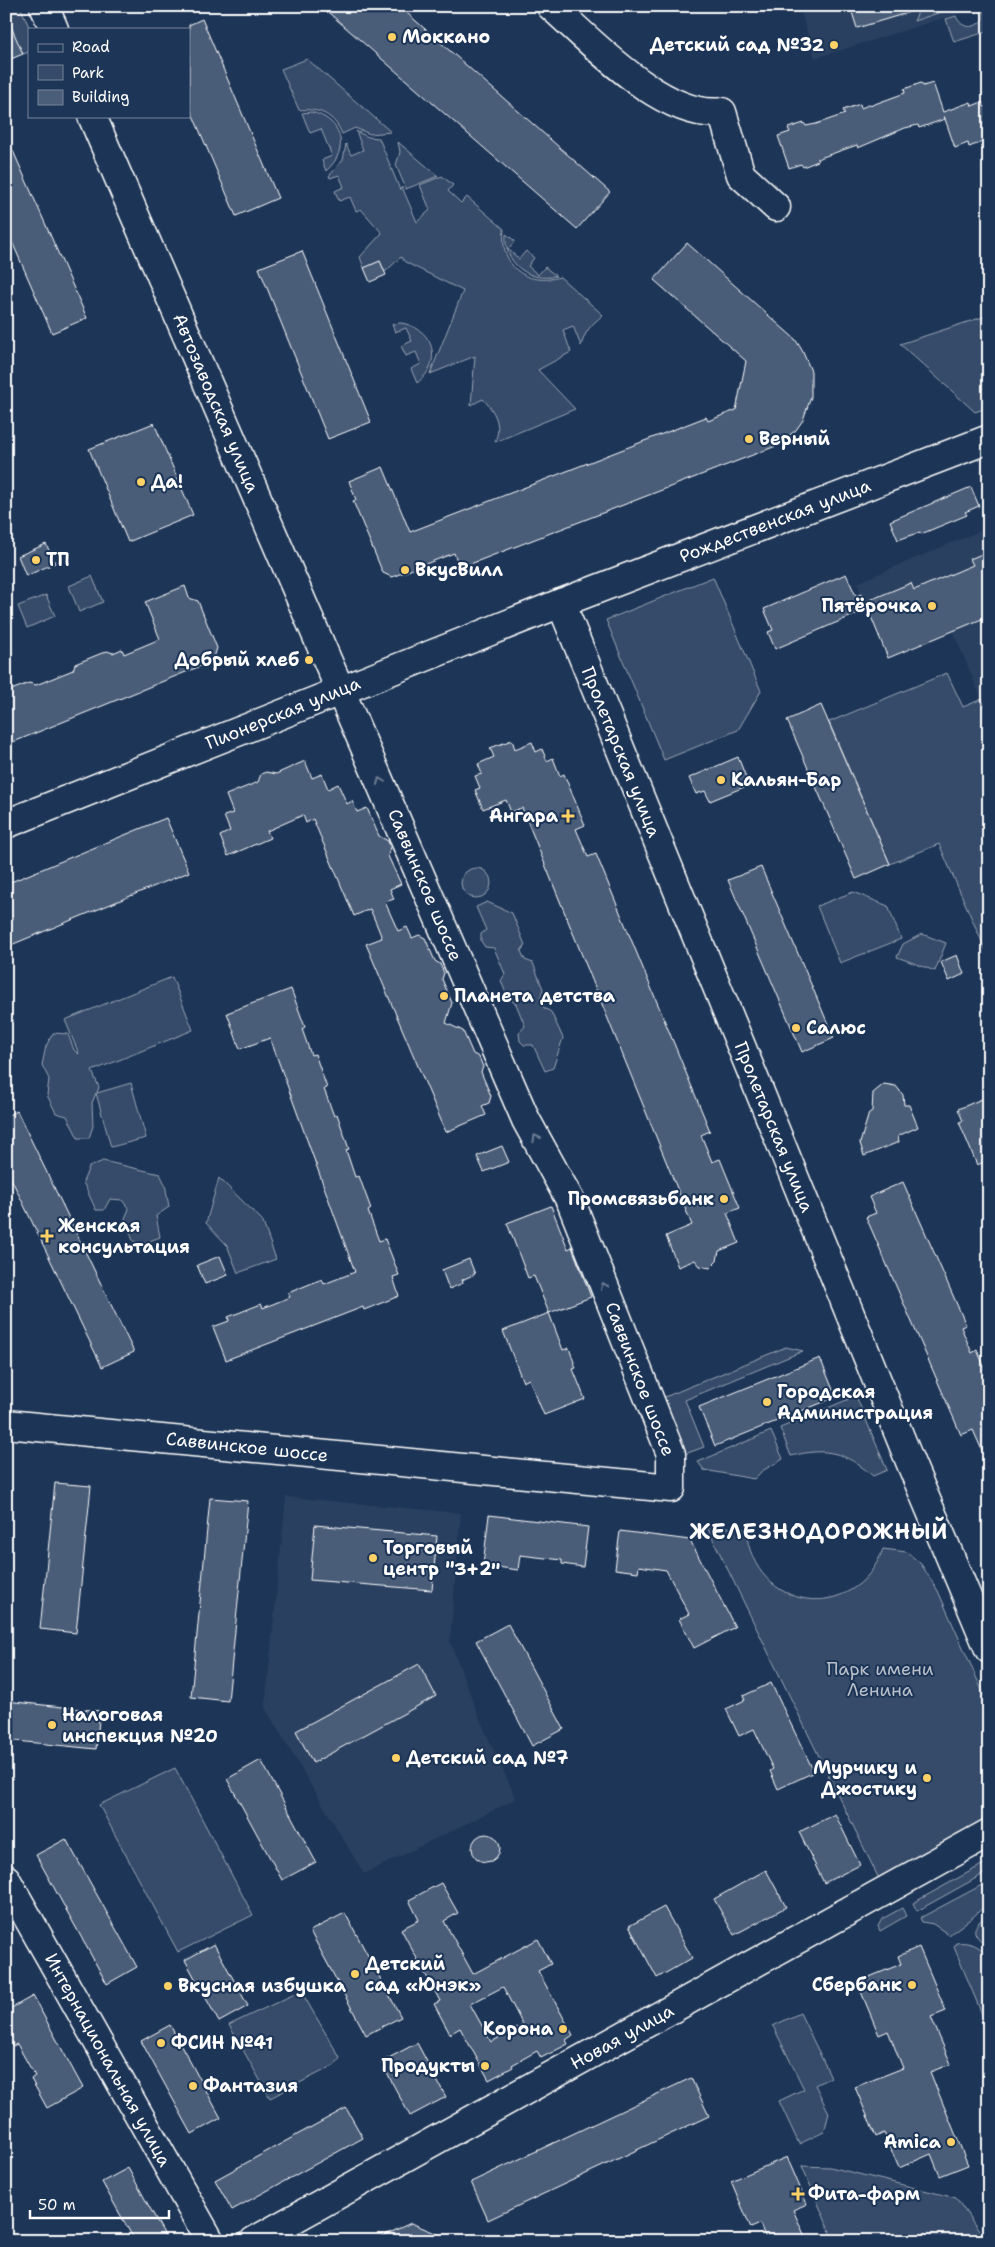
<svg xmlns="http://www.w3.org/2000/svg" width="995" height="2247" viewBox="0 0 995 2247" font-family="'Shantell Sans',sans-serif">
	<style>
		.built { fill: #2a4161 }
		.green { fill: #364b69; stroke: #9aa5b4 }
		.building { fill: #4a5d79; stroke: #fff; fill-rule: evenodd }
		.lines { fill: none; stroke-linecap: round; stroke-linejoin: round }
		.minor-casing { stroke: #fff; stroke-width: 31 }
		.major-casing { stroke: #fff; stroke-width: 31 }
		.minor { stroke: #1d3557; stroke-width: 28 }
		.major { stroke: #1d3557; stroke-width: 28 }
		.oneway { stroke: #6c7c92 }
		.poi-dot { fill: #ffd166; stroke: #1d3557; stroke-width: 2 }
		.labels { text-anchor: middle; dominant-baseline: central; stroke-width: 4; stroke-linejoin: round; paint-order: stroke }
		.poi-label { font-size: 18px; font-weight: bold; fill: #fff; stroke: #1d3557; text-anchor: start }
		.street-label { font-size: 18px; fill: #fff; stroke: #1d3557 }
		.park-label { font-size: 18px; fill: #b9c0ca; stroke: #1d3557 }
		.district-label { font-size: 22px; font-weight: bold; letter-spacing: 1px; fill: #fff; stroke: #1d3557 }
	</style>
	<rect width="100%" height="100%" fill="#1d3557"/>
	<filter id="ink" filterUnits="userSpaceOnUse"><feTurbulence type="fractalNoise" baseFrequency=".02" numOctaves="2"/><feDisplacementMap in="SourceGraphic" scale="10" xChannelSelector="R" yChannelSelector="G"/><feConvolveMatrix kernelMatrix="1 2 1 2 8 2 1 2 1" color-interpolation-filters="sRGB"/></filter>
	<g filter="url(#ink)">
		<path class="built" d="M799 6H983L815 58Z
			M989 527V717L953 631 888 658 857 583Z
			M286 1497 461 1513 450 1641 479 1717 516 1799 364 1874 265 1708Z"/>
		<path class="green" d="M6 6H20L30 29 29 52 23 54 6 19Z
			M921 6H949L950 9 914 21Z
			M989 6V31L954 42 946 19 956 16C961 29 975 30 983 19V8Z
			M307 59 391 132 370 134 355 128 342 134C334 114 318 108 299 110L281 69Z
			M311 112C342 119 351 149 326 171L322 160 332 156 321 129 310 133 302 113Z
			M356 131 368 137 379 138 400 190 402 187 417 222 430 210 420 185 442 176 453 185 448 191 461 203 467 197 504 229C499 265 525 287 560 277L603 315C591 325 585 331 581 346L573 326 563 330 571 352 538 370 575 409 495 442C502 424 495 412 483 399L471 405 475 356 430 374 463 291 405 262 401 257 385 272 380 261 364 268 360 257 382 233 361 209 356 211 350 197 339 201 335 191 344 187 339 175 330 178 329 176 343 160 346 144 351 155 363 150Z
			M398 142 438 176 406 189 396 165 400 152Z
			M506 234 515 241 508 249 519 259 526 251 534 258 528 266 538 275 545 267 556 276C528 283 503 262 506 234Z
			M989 315V407L975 412 900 344Z
			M401 323C434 328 444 363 417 383L411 369 421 364 416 352 406 356 401 346 412 341 406 328 395 332 392 324Z
			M92 576 103 602 79 612 69 586Z
			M713 577 761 691 738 730 664 760 606 620Z
			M46 595 55 616 27 628 18 606Z
			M947 673 963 707 982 699 989 717V786L987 787 989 791V950L986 951 939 844 890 864 829 722Z
			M461 883a15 15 0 1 1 30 0a15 15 0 1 1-30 0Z
			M853 892 888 906 901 939 840 963 817 906Z
			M487 902 512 913 525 945 521 951 525 960 533 963 543 989 540 999 544 1008 551 1012 563 1038 553 1068 545 1071 533 1045H524L520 1041 519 1033 525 1026 516 1004 508 998 501 981 505 974 494 948 485 947 481 941V934L486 930 476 907Z
			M922 934 946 943 935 971 897 957 903 944Z
			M172 977 193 1030 92 1071 99 1087 97 1093 131 1083 146 1138 111 1147 96 1093 92 1103 93 1126 89 1138H78L67 1116 56 1113 47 1095 49 1079 42 1065 46 1046 53 1033 68 1034 74 1050 79 1054 65 1020Z
			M103 1161 160 1174 165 1184 169 1207 156 1216 160 1237 142 1244 133 1241 125 1218 129 1209 122 1200 110 1199 104 1210H96L83 1182 89 1167Z
			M219 1178 262 1220 276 1259 238 1273 227 1245 206 1223Z
			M786 1347 803 1351 685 1400 704 1447 685 1454 660 1399Z
			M856 1396 887 1470 873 1476C845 1452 827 1447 791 1456L780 1428Z
			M771 1431 783 1459 762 1471 754 1479 704 1470 698 1462Z
			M706 1525 746 1529C753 1612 855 1626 883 1549L907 1552 921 1564 938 1591 989 1706V1823L881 1883Z
			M175 1768 253 1915 178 1952 99 1805Z
			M989 1861V1871L917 1911 913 1903Z
			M989 1884V1902L973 1917 949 1935 933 1924 922 1922 920 1918 980 1886Z
			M902 1908 906 1916 880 1931 878 1926 882 1919Z
			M989 1912V1949C971 1931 969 1931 989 1912Z
			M956 1943C970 1941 981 1946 989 1958V2010L984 2019 954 1947Z
			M301 1991 340 2058 335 2065 270 2098 229 2025Z
			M800 2013 831 2077 815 2085 829 2113 824 2132 799 2144 779 2101 804 2089 773 2026Z
			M802 2166 830 2167 956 2198 986 2241H834Z"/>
		<path class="building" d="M321 6H399L610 192 577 229Z
			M850 6H916L917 10 857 28Z
			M6 15 23 54 6 61Z
			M202 19 278 198 236 216 189 106V25Z
			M921 83 923 86 933 83 943 112 971 102 972 106 982 102 984 107 989 105V137L984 139 985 141 969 147 968 143 955 148 944 116 945 119 919 128 918 125 905 128 858 148 857 145 817 159 818 161 803 167 801 164 789 168 778 136 790 132 788 128 804 123 806 126 816 124 845 114 843 110 860 104 861 108 871 104 872 105 905 93 904 89Z
			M6 135 87 318 52 333 6 228Z
			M687 243 795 339 802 350 811 371V397L803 420 796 430 776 446 460 568 454 553 392 577 383 573 353 501 356 500 349 481 383 467 410 532 706 417 708 421 736 410 746 361 654 280Z
			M302 251 371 422 328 439 259 268Z
			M380 261 386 275 370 282 364 268Z
			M154 423 193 515 128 542 89 449Z
			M971 487 979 506 965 512 967 515 921 534 920 532 898 540 890 521Z
			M46 544 55 563 26 576 18 556Z
			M989 551V616L888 658 865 602 911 583 914 590 973 565 970 559Z
			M846 574 856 596 861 594 868 609 775 649 768 632 773 630 764 609Z
			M185 586 189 598 198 601 217 648 213 661 6 745V692L29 683 36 685 73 670 75 664 107 651 113 653 122 649 124 654 160 639 145 602Z
			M821 705 890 864 856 879 787 720Z
			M512 740 515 749 532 742 536 752 542 749 547 761 553 758 560 776 564 774 585 825 576 829 588 857 596 854 710 1131 701 1135 712 1162 720 1159 740 1208 727 1213 739 1243 719 1251 717 1261 710 1268 700 1266 695 1260 678 1267 666 1236 692 1225 522 808 511 812 506 800 483 809 475 790 480 788 475 776 482 774 478 764 494 757 490 748Z
			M738 757 749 785 710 801 705 791 696 794 689 778Z
			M305 761 312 778 322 774 328 789 338 784 347 804 352 801 357 812 367 808 379 836 388 841 390 847 388 856 401 884 390 889 394 899 385 902 398 931 407 927 412 938 419 935 425 938 435 961 440 964 444 973 442 979 452 1003 446 1023 463 1031 473 1054 479 1057 483 1067 481 1072 491 1096 489 1103 482 1106 486 1115 446 1132 366 944 382 938 376 923 370 909 354 916 313 819 306 823 303 815 267 831 270 838 228 856 220 836 230 831 224 816 233 813 226 795 258 782 261 774 266 772 276 774Z
			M166 818 189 872 6 947V884Z
			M761 867 834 1038 802 1052 728 880Z
			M957 955 964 974 949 981 941 962Z
			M291 989 305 1027 302 1029 311 1055 315 1054 327 1088 324 1089 334 1116 337 1114 349 1149 346 1150 355 1177 359 1176 371 1209 368 1211 379 1241 385 1239 399 1275 393 1277 399 1296 364 1310 363 1307 226 1360 213 1327 229 1321 228 1317 261 1304 263 1308 290 1297 288 1293 322 1279 324 1284 355 1272 270 1038 240 1049 227 1013Z
			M884 1084 896 1086 903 1095 904 1105H909L918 1127 898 1136 899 1142 864 1156 860 1143 869 1113 872 1111 873 1093Z
			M989 1096V1160L977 1165 959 1122 963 1121 958 1109Z
			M17 1111 134 1352 102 1367 6 1168V1116Z
			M502 1146 509 1162 484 1172 477 1156Z
			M903 1182 966 1325 961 1327 972 1353 977 1350 989 1377V1466L973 1430 961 1435 866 1217 876 1213 869 1197Z
			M551 1206 568 1249 572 1247 591 1297 549 1313 534 1276 528 1278 507 1223Z
			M220 1256 228 1275 205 1284 197 1265Z
			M469 1259 475 1274 462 1280 463 1283 449 1289 442 1270Z
			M549 1313 563 1350 569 1348 576 1368 573 1369 585 1399 544 1415 529 1379 523 1382 503 1331Z
			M820 1358 836 1397 715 1446 699 1407Z
			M55 1483 91 1486 76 1633 40 1629Z
			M210 1498 248 1501 228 1701 191 1697Z
			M489 1515 588 1527 583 1567 562 1564V1560L520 1555 518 1570 483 1565Z
			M315 1525 437 1536 432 1590 310 1580Z
			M620 1531 690 1540 735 1627 694 1648 679 1619 689 1614 666 1570 639 1566 638 1572 615 1569Z
			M508 1624 564 1729 532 1746 476 1641Z
			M419 1664 436 1696 313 1763 296 1731Z
			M771 1683 814 1772 778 1789 770 1771 773 1769 754 1729 739 1736 726 1709 745 1700 743 1696Z
			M6 1701 100 1711 96 1749 6 1740Z
			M261 1760 316 1862 282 1880 227 1779Z
			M835 1814 860 1865 824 1883 799 1832Z
			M472 1848a14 14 0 1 1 28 0a14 14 0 1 1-28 0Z
			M66 1839 137 1967 107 1984 36 1855Z
			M766 1870 786 1907 734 1935 714 1899Z
			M441 1883 458 1913 444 1921 473 1974 538 1939 551 1964 538 1971 573 2035 566 2040 568 2044 541 2058 537 2051 512 2065 513 2067 489 2080 460 2028 450 2034 434 2004 440 2001 401 1929 419 1920 409 1900ZM503 1987 523 2025 491 2042 470 2004Z
			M664 1907 692 1958 657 1978 629 1926Z
			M345 1913 401 2017 366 2035 310 1931Z
			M214 1944 248 2006 219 2022 185 1960Z
			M919 1947 946 2011 931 2017 951 2064 930 2072 968 2165 940 2176 931 2154 899 2168 884 2133 876 2137 855 2087 903 2068 888 2031 879 2035 857 1982 901 1964 898 1956Z
			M33 1996 83 2088 47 2108 31 2079 35 2076 17 2044 13 2046 6 2034V2011Z
			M170 2025 221 2118 192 2134 141 2041Z
			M417 2043 446 2097 410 2116 381 2062Z
			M691 2078 709 2116 488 2220 471 2182Z
			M346 2108 363 2138 232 2210 215 2180Z
			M787 2157 807 2204 793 2210 807 2241H767L760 2224 751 2228 731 2181Z
			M128 2168 168 2241H135L102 2182Z
			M411 2223 452 2240V2241H372Z"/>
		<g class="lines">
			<defs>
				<path id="minor" d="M44 6 54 29
					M551 6C592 42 664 120 722 112L741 175 776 207
					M561 603 989 439
					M6 1424 671 1488V1454L571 1202 526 1120 92 116
					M6 1879 210 2241
					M254 2241 989 1833"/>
				<path id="major" d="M6 824 561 603 911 1464 989 1649"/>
			</defs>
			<use href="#minor" class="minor-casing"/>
			<use href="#major" class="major-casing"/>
			<use href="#minor" class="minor"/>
			<use href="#major" class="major"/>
		</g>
		<defs><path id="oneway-chevron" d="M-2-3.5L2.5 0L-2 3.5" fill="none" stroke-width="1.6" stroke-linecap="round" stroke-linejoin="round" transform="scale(1.25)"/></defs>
		<g class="oneway">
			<use href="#oneway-chevron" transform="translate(380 781) rotate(-113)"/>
			<use href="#oneway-chevron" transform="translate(536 1138) rotate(-119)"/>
			<use href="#oneway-chevron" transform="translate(604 1286) rotate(-112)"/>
		</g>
	</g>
	<g class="poi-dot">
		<circle cx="392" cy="37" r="5"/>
		<circle cx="834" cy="45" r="5"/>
		<circle cx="749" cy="439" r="5"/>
		<circle cx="141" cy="482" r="5"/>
		<circle cx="36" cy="560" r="5"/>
		<circle cx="405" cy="570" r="5"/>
		<circle cx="932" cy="606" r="5"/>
		<circle cx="309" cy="660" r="5"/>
		<circle cx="721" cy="780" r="5"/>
		<path d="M565.5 808.5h5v5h5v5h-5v5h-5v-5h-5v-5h5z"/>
		<circle cx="444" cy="996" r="5"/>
		<circle cx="796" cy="1028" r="5"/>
		<circle cx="724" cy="1199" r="5"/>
		<path d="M44.5 1228.5h5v5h5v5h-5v5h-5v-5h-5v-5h5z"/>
		<circle cx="767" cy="1402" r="5"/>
		<circle cx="373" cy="1558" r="5"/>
		<circle cx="52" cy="1725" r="5"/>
		<circle cx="396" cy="1758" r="5"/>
		<circle cx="927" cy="1778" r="5"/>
		<circle cx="355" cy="1974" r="5"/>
		<circle cx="912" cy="1985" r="5"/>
		<circle cx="168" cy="1986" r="5"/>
		<circle cx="563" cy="2029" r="5"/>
		<circle cx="161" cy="2043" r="5"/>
		<circle cx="485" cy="2066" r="5"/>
		<circle cx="193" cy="2086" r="5"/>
		<circle cx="951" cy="2142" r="5"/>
		<path d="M795.5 2186.5h5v5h5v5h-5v5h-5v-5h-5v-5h5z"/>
	</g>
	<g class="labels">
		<g class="poi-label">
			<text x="402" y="37">Моккано</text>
			<text x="824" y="45" text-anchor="end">Детский сад №32</text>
			<text x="759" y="439">Верный</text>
			<text x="151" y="482">Да!</text>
			<text x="46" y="560">ТП</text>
			<text x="415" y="570">ВкусВилл</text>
			<text x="922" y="606" text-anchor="end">Пятёрочка</text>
			<text x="299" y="660" text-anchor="end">Добрый хлеб</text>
			<text x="731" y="780">Кальян-Бар</text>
			<text x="558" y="816" text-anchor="end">Ангара</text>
			<text x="454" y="996">Планета детства</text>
			<text x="806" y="1028">Салюс</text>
			<text x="714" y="1199" text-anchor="end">Промсвязьбанк</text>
			<text x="58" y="1226">Женская<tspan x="58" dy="21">консультация</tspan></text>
			<text x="777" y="1392">Городская<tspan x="777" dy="21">Администрация</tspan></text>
			<text x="383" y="1548">Торговый<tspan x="383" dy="21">центр "3+2"</tspan></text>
			<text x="62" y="1715">Налоговая<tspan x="62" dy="21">инспекция №20</tspan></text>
			<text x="406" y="1758">Детский сад №7</text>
			<text x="917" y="1768" text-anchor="end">Мурчику и<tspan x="917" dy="21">Джостику</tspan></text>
			<text x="365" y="1964">Детский<tspan x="365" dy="21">сад «Юнэк»</tspan></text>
			<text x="902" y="1985" text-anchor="end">Сбербанк</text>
			<text x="178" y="1986">Вкусная избушка</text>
			<text x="553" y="2029" text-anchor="end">Корона</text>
			<text x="171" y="2043">ФСИН №41</text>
			<text x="475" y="2066" text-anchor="end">Продукты</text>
			<text x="203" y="2086">Фантазия</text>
			<text x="941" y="2142" text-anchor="end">Amica</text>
			<text x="808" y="2194">Фита-фарм</text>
		</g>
		<g class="street-label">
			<text transform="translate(216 403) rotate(67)">Автозаводская улица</text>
			<text transform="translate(775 521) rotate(-21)">Рождественская улица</text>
			<text transform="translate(283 713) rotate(-22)">Пионерская улица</text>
			<text transform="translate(621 752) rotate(68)">Пролетарская улица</text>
			<text transform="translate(425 885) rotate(67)">Саввинское шоссе</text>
			<text transform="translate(774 1127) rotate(68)">Пролетарская улица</text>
			<text transform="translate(640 1379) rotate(69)">Саввинское шоссе</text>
			<text transform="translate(247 1447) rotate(6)">Саввинское шоссе</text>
			<text transform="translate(622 2037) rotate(-29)">Новая улица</text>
			<text transform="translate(108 2060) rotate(61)">Интернациональная улица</text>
		</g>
		<g class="park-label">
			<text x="880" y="1669">Парк имени<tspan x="880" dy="21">Ленина</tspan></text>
		</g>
		<g class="district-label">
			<text x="819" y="1531">ЖЕЛЕЗНОДОРОЖНЫЙ</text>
		</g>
	</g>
	<rect width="995" height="2247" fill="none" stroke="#1d3557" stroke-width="25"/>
	<rect x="12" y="12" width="970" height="2222" fill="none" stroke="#fff" stroke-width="2" filter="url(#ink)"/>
	<rect x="28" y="28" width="162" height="90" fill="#1d3557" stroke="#77869a"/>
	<rect x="38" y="44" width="25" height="8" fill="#1d3557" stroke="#77869a"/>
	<text x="72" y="52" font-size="15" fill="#ffffff">Road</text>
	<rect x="38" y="65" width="25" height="15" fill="#364b69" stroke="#77869a"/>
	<text x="72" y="78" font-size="15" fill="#ffffff">Park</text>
	<rect x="38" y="90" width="25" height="15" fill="#4a5d79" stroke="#77869a"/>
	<text x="72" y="102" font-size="15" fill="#ffffff">Building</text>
	<path d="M30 2210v8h139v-8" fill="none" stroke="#ffffff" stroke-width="2.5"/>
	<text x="38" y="2210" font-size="15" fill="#ffffff" stroke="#1d3557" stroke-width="4" paint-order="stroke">50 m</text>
</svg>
